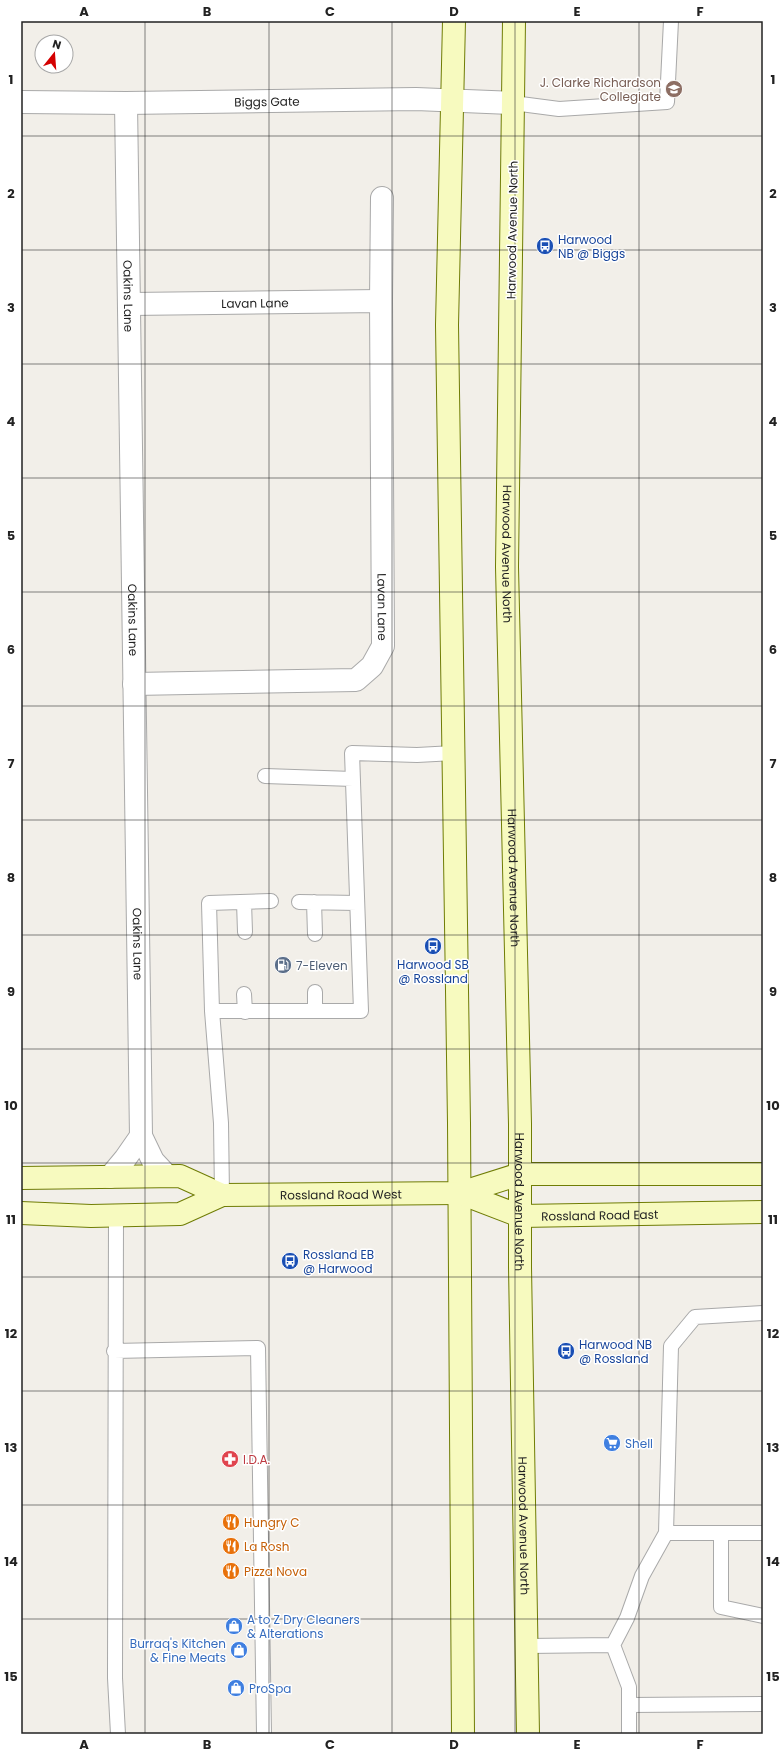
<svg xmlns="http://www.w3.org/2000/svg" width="784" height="1755" viewBox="0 0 784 1755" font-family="Poppins,sans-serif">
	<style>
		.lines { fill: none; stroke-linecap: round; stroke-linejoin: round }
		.service-casing { stroke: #a9a9a9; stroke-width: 16 }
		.minor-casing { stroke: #a9a9a9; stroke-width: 24 }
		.secondary-casing { stroke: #707d05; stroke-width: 24 }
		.service { stroke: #fff; stroke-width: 14 }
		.minor { stroke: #fff; stroke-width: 22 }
		.secondary { stroke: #f7fabf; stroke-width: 22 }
		.grid { fill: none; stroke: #222; stroke-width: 1; stroke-opacity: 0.55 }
		.labels { text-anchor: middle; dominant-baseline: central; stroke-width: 3; stroke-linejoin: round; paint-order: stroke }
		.education-label { font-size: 12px; fill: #785e54; stroke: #fff; text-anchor: end }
		.street-label { font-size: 12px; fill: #222; stroke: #fff }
		.transit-label { font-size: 12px; fill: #164399; stroke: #fff; text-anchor: start }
		.service-label { font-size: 12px; fill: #4e5e75; stroke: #fff; text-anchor: start }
		.shop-label { font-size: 12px; fill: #366cbe; stroke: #fff; text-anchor: start }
		.health-label { font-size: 12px; fill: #be3a42; stroke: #fff; text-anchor: start }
		.food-label { font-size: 12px; fill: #c56008; stroke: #fff; text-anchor: start }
		.neatline { fill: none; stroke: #222; stroke-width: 1.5 }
		.grid-label { font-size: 13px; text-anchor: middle; font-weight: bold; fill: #222 }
	</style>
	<rect width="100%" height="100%" fill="#f2efe9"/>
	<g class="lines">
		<defs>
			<path id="service" d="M513 103 559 109 667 102 671 21
				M265 776 353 779
				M244 902 245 932
				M299 902 357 903
				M314 902 315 934
				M315 992V1011
				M244 994 245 1012
				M212 1011 209 903 271 901
				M222 1195 221 1123 212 1011H361L352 753 417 755 454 753
				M116 1215 115 1678 118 1734
				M114 1351 258 1348 264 1734
				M666 1533H763
				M721 1533V1607L763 1616
				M613 1645 629 1687V1734
				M527 1646 613 1645 627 1618 642 1576 666 1533 671 1346 695 1317 763 1313
				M629 1705 763 1704"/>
			<g id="minor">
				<path id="s1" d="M21 102 126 103 416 99 513 103"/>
				<path id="s2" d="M126 103 141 1136 153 1161 167 1176"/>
				<path d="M381 301 382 198"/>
				<path id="s3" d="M130 304 381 301 383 646 372 666 356 680 134 684"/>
				<path d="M110 1177 125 1159 141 1136"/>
			</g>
			<g id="secondary">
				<path d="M454 21 447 325 459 1123 463 1734"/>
				<path id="s4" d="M514 21 507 567 520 1124V1267L528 1734"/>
				<path d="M21 1178 180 1176 222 1195"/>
				<path id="s5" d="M460 1193 520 1216 763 1212"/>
				<path id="s6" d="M21 1213 91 1216 180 1214 222 1195 460 1193 520 1174H763"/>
			</g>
		</defs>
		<use href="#service" class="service-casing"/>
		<use href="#minor" class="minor-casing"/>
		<use href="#secondary" class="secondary-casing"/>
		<use href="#service" class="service"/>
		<use href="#minor" class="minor"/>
		<use href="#secondary" class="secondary"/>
	</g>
	<path class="grid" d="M145 21V1734M269 21V1734M392 21V1734M515 21V1734M639 21V1734M21 136H763M21 250H763M21 364H763M21 478H763M21 592H763M21 706H763M21 820H763M21 935H763M21 1049H763M21 1163H763M21 1277H763M21 1391H763M21 1505H763M21 1619H763"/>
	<defs>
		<symbol id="school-disc" viewBox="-11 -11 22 22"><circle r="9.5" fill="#8d6e63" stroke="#fff"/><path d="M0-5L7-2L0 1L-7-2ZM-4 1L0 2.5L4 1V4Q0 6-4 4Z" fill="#fff"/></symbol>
		<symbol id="bus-disc" viewBox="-11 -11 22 22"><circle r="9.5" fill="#1a4fb4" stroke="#fff"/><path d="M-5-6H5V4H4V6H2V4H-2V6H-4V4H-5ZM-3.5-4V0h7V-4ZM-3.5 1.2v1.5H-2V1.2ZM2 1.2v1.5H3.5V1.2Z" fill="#fff"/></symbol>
		<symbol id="fuel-disc" viewBox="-11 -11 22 22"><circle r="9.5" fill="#5c6f8a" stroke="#fff"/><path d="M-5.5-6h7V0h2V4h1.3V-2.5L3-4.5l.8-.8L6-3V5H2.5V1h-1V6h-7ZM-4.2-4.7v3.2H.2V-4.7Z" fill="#fff"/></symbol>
		<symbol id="supermarket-disc" viewBox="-11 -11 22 22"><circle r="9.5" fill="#3f7fe0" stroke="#fff"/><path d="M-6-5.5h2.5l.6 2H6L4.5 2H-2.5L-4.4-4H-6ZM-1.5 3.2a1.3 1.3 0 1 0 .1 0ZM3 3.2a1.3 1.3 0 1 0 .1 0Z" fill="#fff"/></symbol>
		<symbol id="pharmacy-disc" viewBox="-11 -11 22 22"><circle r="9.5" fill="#e0444e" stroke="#fff"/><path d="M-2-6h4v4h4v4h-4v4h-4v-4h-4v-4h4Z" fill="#fff"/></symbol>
		<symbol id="restaurant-disc" viewBox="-11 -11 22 22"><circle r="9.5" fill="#e8710a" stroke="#fff"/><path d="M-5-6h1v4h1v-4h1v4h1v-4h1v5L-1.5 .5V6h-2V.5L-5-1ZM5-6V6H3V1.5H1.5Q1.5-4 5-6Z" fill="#fff"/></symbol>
		<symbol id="shop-disc" viewBox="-11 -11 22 22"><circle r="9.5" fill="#3f7fe0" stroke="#fff"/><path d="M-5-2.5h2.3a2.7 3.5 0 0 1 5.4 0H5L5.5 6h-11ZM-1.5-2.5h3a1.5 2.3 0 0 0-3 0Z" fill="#fff"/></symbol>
	</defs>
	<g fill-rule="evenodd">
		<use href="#school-disc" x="664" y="79" width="20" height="20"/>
		<use href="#bus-disc" x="535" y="236" width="20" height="20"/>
		<use href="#bus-disc" x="423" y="936" width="20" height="20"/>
		<use href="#fuel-disc" x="273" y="955" width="20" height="20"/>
		<use href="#bus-disc" x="280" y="1251" width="20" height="20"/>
		<use href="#bus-disc" x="556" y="1341" width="20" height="20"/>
		<use href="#supermarket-disc" x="602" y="1433" width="20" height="20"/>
		<use href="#pharmacy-disc" x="220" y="1449" width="20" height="20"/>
		<use href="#restaurant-disc" x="221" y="1512" width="20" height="20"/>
		<use href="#restaurant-disc" x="221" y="1536" width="20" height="20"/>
		<use href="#restaurant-disc" x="221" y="1561" width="20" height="20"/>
		<use href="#shop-disc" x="224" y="1616" width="20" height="20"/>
		<use href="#shop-disc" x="229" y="1640" width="20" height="20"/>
		<use href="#shop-disc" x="226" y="1678" width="20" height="20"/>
	</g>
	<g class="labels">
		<g class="education-label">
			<text x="661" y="82">J. Clarke Richardson<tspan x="661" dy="14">Collegiate</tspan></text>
		</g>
		<g class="street-label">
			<text stroke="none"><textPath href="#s1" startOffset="246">Biggs Gate</textPath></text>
			<text transform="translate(512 230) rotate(-89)">Harwood Avenue North</text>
			<text stroke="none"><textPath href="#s2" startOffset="193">Oakins Lane</textPath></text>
			<text stroke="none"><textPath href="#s3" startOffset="125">Lavan Lane</textPath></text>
			<text stroke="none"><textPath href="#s4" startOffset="533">Harwood Avenue North</textPath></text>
			<text stroke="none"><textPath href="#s3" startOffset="557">Lavan Lane</textPath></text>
			<text stroke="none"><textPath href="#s2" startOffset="517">Oakins Lane</textPath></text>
			<text stroke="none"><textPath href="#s4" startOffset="857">Harwood Avenue North</textPath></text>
			<text stroke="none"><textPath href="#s2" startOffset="841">Oakins Lane</textPath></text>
			<text stroke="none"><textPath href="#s6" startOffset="324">Rossland Road West</textPath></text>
			<text stroke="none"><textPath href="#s4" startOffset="1181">Harwood Avenue North</textPath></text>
			<text stroke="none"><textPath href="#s5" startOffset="144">Rossland Road East</textPath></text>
			<text stroke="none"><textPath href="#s4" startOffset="1505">Harwood Avenue North</textPath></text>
		</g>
		<g class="transit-label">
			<text x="558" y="239">Harwood<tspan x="558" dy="14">NB @ Biggs</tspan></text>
			<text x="433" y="964" text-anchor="middle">Harwood SB<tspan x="433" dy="14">@ Rossland</tspan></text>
			<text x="303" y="1254">Rossland EB<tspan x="303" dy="14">@ Harwood</tspan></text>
			<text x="579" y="1344">Harwood NB<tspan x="579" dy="14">@ Rossland</tspan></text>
		</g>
		<g class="service-label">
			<text x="296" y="965">7-Eleven</text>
		</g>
		<g class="shop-label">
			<text x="625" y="1443">Shell</text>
			<text x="247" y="1619">A to Z Dry Cleaners<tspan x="247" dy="14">&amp; Alterations</tspan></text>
			<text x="226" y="1643" text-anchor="end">Burraq's Kitchen<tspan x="226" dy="14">&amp; Fine Meats</tspan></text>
			<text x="249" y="1688">ProSpa</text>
		</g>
		<g class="health-label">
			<text x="243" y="1459">I.D.A.</text>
		</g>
		<g class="food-label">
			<text x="244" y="1522">Hungry C</text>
			<text x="244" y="1546">La Rosh</text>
			<text x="244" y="1571">Pizza Nova</text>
		</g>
	</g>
	<rect width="784" height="1755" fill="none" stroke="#ffffff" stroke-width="44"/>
	<g transform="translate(54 54) rotate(17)"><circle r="19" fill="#ffffff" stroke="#a7a7a7"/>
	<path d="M0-3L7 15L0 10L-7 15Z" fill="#d40000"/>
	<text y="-6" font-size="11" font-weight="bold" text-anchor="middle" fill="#222222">N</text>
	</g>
	<rect x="22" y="22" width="740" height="1711" class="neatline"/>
	<g class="grid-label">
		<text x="84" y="16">A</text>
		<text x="207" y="16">B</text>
		<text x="330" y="16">C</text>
		<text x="454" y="16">D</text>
		<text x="577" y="16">E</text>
		<text x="700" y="16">F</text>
		<text x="11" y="84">1</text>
		<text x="773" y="84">1</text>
		<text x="11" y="198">2</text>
		<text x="773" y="198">2</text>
		<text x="11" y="312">3</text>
		<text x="773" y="312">3</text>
		<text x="11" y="426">4</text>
		<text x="773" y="426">4</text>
		<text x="11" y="540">5</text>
		<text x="773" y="540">5</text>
		<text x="11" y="654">6</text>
		<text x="773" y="654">6</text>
		<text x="11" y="768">7</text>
		<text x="773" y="768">7</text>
		<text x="11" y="882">8</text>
		<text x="773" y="882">8</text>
		<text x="11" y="996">9</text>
		<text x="773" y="996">9</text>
		<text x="11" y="1110">10</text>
		<text x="773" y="1110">10</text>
		<text x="11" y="1224">11</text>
		<text x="773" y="1224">11</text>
		<text x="11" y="1338">12</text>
		<text x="773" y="1338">12</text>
		<text x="11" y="1452">13</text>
		<text x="773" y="1452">13</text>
		<text x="11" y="1566">14</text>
		<text x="773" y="1566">14</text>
		<text x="11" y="1681">15</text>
		<text x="773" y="1681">15</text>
		<text x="84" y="1749">A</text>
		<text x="207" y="1749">B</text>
		<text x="330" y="1749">C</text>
		<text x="454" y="1749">D</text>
		<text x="577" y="1749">E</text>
		<text x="700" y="1749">F</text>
	</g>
</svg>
